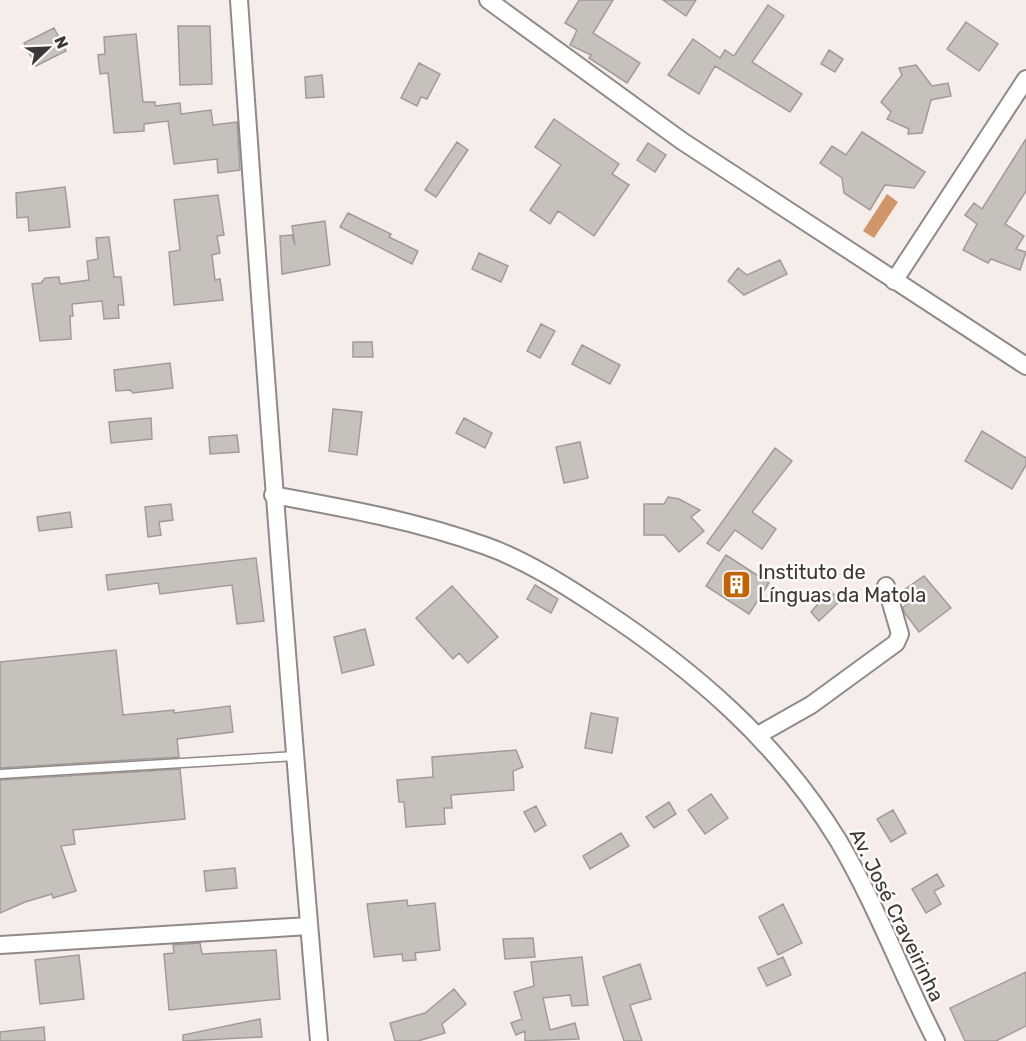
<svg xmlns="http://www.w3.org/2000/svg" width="1026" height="1041" viewBox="0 0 1026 1041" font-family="Rubik,sans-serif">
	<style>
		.water { fill: #d1956a }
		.building { fill: #c7c1bc; stroke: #a19b97; stroke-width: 1.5 }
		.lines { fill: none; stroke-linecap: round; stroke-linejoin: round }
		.lane-casing { stroke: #908a86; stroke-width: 11 }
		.street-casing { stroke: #908a86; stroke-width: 20 }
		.lane { stroke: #fff; stroke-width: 8 }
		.street { stroke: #fff; stroke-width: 16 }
		.labels { text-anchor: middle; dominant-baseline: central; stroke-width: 5; stroke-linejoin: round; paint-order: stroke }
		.poi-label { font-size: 20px; fill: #3a3736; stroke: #fffbf8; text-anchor: start }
		.street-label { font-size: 20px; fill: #3a3736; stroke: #fffbf8 }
	</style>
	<rect width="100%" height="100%" fill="#f4ede9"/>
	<path class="water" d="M887 194 898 202 874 238 863 231Z"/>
	<path class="building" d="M579 0H613L593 33 640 63 627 83 589 58 591 55 570 45 577 30 565 23Z
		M663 0H696L686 16Z
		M768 5 784 16 752 62 802 94 790 112 715 66 699 94 668 75 693 39 720 58 725 50 734 56Z
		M966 22 998 44 979 71 947 49Z
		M178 26H210L212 84 180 85Z
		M54 28 66 51 36 66 24 43Z
		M136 34 143 102H155V106L180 103 181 114 211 110 213 125 237 122 240 170 218 173 217 159 174 164 168 121 144 124V131L114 133 108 73 100 74 98 55 105 54 104 37Z
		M829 50 843 59 835 72 821 64Z
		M419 63 440 74 427 99 421 97 417 106 401 98Z
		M916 65 932 86 948 83 951 96 931 100 922 133 908 134 909 129 887 119 891 112 881 102 902 75 899 68Z
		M322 75 324 97 306 98 305 77Z
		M554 119 619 164 612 174 629 185 594 236 558 211 550 224 530 210 561 165 535 147Z
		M862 132 925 172 914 188 885 185 870 210 844 193 842 178 820 163 832 146 846 155Z
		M1026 139V191L1005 224 1024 236 1016 249 1026 252 1020 270 991 259 988 263 963 250 977 224 965 215 974 203 982 209Z
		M457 142 468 150 436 197 425 190Z
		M648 143 666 155 655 172 637 160Z
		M65 187 70 227 29 231 28 217 17 218 16 193Z
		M218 195 224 235 217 236 220 253 212 255 215 280 220 279 223 300 174 305 169 252 180 250 174 200Z
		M348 213 391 234 389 237 418 251 412 264 340 227Z
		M325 221 330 265 282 274 280 236 292 235 295 245 292 226Z
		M109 237 114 277H121L124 305H118L119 318 104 319 102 301 72 304 73 316H70L71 339 40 341 32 284 41 283 45 278 59 277 60 284 89 280 87 261 98 259 96 238Z
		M479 253 508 266 501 282 472 269Z
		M780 260 787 274 744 295 728 281 738 268 747 275Z
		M541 324 555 331 540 358 527 351Z
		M353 342H372L373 357H353Z
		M582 345 620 365 610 384 572 364Z
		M170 363 173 388 133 393 130 390 116 391 114 370Z
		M333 409 362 412 357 455 329 451Z
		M151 418 152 439 111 443 109 422Z
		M464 418 492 433 485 448 456 433Z
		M982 431 1026 458V465L1012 489 965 461Z
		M237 435 239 452 210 454 209 437Z
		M580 442 588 478 564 483 556 447Z
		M775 448 792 461 752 512 776 529 762 549 735 530 719 551 707 543Z
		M668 497 679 499 700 510 691 517 704 531 679 552 664 535H644V504H664Z
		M171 504 173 520 159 522 161 535 148 537 145 507Z
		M70 512 72 527 39 531 37 517Z
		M726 555 769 583 749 614 706 586Z
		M256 558 264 621 237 624 232 585 160 594 158 583 108 590 106 575Z
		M924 576 951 608 919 632 904 612 903 607 909 603 901 592Z
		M535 585 558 599 551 613 527 599Z
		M452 586 498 637 468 663 459 653 453 659 416 618Z
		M830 590 840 601 819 621 811 612Z
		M365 629 374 665 342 673 334 637Z
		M116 650 123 715 174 710V713L230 706 233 732 177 739 179 757 0 768V662Z
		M591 713 618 718 612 753 585 748Z
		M516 750 523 767 513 771 514 790 451 795 452 808H444L445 824 406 827 404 802H399L397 780 433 777 432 757Z
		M180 769 185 819 73 830 75 844 61 846 76 891 53 898 52 894 25 902 0 913V780Z
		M711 794 728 818 705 834 688 810Z
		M669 802 676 814 654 828 646 817Z
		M536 806 546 825 535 832 524 812Z
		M893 810 906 833 891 842 877 819Z
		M621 833 629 846 590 869 583 856Z
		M235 868 237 888 206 891 204 871Z
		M937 874 944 886 934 891 941 904 926 913 912 889Z
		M407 900 408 906 435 903 440 950 415 953 416 960 403 961 402 954 374 957 367 904Z
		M783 904 802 943 778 955 759 917Z
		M533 938 535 957 505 959 503 939Z
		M200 943 202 954 276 950 280 999 169 1010 164 954 174 953 173 945Z
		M79 955 84 999 40 1004 35 960Z
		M582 957 588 1005 572 1006 570 995 543 998 550 1030 575 1023 579 1039 525 1041V1031L516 1035 511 1023 522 1019 514 992 534 986 531 962Z
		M783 957 791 975 767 986 758 968Z
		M640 964 651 999 630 1005 642 1041H624L603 977Z
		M1026 972V1026L996 1041H965L950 1008Z
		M454 989 466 1004 442 1024 445 1033 418 1041H395L390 1023 425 1013Z
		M260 1019 262 1037 183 1041V1035Z
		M44 1027 45 1041H0V1032Z"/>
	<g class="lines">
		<defs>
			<path id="lane" d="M0 774 296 756"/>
			<path id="street" d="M239 0C263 347 289 694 319 1041
				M488 0 682 141 1026 366
				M894 281 1026 79
				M273 495C345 508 416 521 486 546 525 560 563 584 598 607 693 669 778 742 838 840 876 904 902 975 936 1041
				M758 735 811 705 896 643 900 634 886 586
				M0 945 309 926"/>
		</defs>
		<use href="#lane" class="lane-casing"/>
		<use href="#street" class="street-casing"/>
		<use href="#lane" class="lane"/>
		<use href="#street" class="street"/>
	</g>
	<defs>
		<symbol id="building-square" viewBox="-11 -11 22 22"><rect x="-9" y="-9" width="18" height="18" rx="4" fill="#bf6508" stroke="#fffbf8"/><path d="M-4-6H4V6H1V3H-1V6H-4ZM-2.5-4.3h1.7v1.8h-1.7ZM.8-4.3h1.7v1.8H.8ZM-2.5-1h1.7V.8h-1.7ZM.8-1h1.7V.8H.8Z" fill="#fff"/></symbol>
	</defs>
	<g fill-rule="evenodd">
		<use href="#building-square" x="720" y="568" width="33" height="33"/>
	</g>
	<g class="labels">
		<g class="poi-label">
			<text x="758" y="572">Instituto de<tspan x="758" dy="23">Línguas da Matola</tspan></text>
		</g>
		<g class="street-label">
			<text transform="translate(897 915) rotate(64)">Av. José Craveirinha</text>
		</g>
	</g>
	<g transform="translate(48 48) rotate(67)" stroke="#fffbf8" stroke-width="4.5" paint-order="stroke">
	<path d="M0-4.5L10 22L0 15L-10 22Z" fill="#3a3736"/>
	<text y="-9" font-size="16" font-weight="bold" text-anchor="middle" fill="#3a3736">N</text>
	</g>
</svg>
